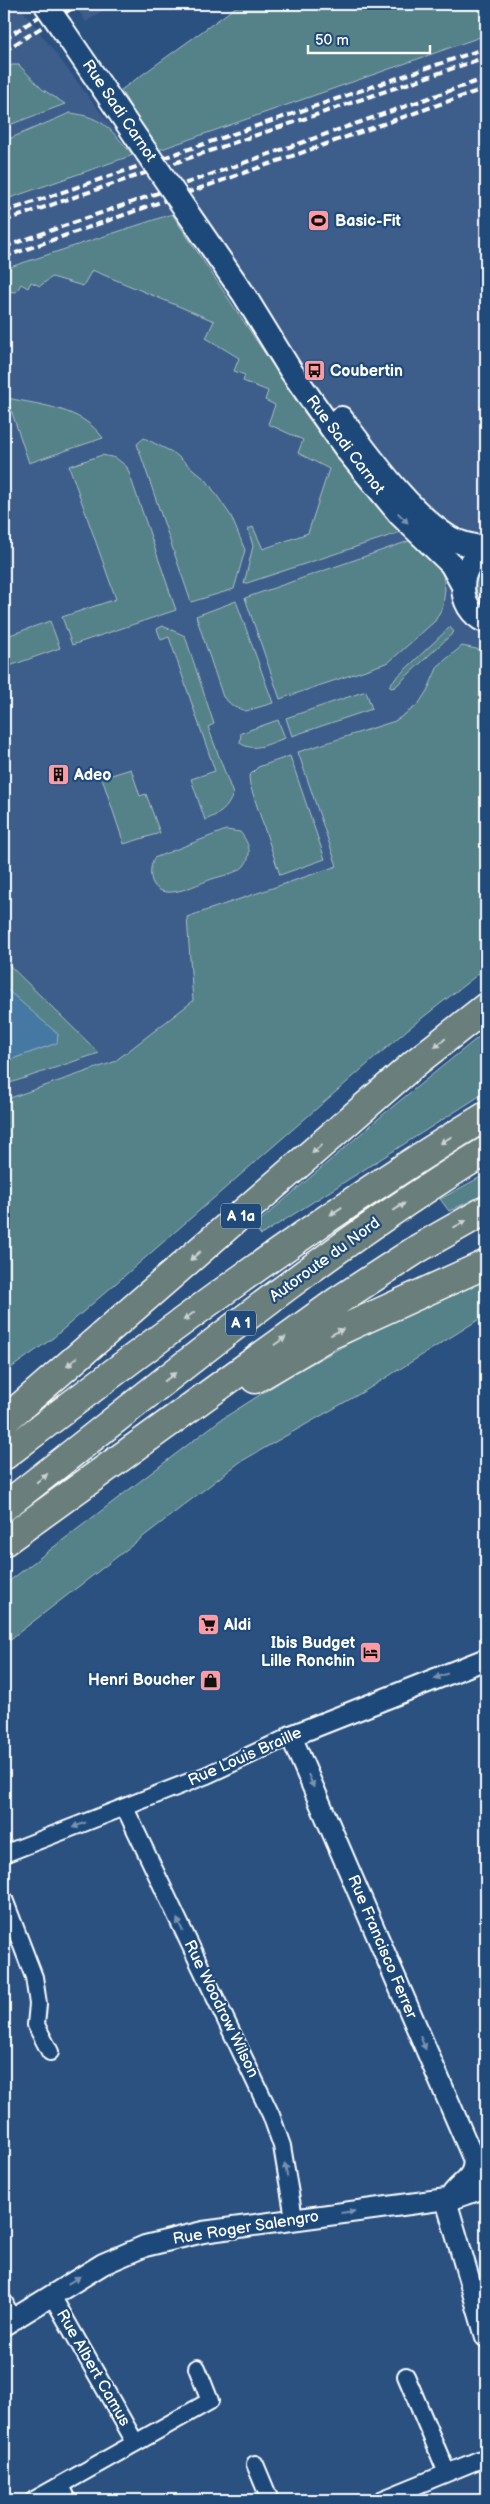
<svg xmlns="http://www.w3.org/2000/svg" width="490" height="2504" viewBox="0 0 490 2504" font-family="'Balsamiq Sans',sans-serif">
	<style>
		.built { fill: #3e5d8b }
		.green { fill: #548189; stroke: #aac0c4 }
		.water { fill: #4579a3; stroke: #8fafc8 }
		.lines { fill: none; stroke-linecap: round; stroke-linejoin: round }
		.minor-casing { stroke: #fff; stroke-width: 20 }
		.tertiary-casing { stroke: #fff; stroke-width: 24 }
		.secondary-casing { stroke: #fff; stroke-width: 26 }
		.motorway-casing { stroke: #fff; stroke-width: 31 }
		.minor { stroke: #1f4a7a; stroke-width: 16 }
		.tertiary { stroke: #1f4a7a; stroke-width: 20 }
		.secondary { stroke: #1f4a7a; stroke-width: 22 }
		.motorway { stroke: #6a7f7c; stroke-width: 28 }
		.rail { stroke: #fff; stroke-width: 4; stroke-dasharray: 8 4; stroke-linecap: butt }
		.secondary-bridge-casing { stroke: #fff; stroke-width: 26; stroke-linecap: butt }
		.secondary-bridge { stroke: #1f4a7a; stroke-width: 22 }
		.oneway { fill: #7992af }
		.oneway2 { fill: #cbd2d1 }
		.labels { text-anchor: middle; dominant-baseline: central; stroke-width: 4.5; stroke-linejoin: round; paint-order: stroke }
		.shield { fill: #1f4a7a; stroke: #bcc9d7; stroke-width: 1 }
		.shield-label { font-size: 15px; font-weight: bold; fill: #fff }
		.street-label { font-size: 16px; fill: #fff; stroke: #1f4a7a }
		.poi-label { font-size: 16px; font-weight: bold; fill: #fff; stroke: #1f4a7a; text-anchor: start }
	</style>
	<rect width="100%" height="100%" fill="#2b5181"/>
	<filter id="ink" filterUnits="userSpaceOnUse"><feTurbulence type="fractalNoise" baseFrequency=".02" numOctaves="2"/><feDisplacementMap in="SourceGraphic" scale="10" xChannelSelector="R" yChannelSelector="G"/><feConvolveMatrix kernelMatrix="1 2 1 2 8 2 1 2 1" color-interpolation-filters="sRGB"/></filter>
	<g filter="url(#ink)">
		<path class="built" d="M4 4H18L133 155 173 214 194 206 156 151 486 31V865L4 1327Z
			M74 4H112L86 22Z"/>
		<path class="green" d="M240 4H486V35L156 151 121 90Z
			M12 65H19L42 89 65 104 4 127V70Z
			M70 113C105 117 111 131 133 155L4 200V141Z
			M172 214 304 412 343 464 401 532 244 584 253 546 248 529 253 527 263 549 308 533 329 469 298 453 303 440 268 424 275 405 265 400 268 391 243 381 245 375 234 371 239 358 206 338 214 321 92 270 83 286 52 277 40 286 31 282 28 288 21 284 16 292 4 291V269Z
			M7 398C41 405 82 408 103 438L29 463Z
			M144 438 174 453 207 481 231 516 245 550 234 589 191 602 137 444Z
			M102 455 116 458 127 467 176 610 72 645 62 617 116 599 69 466Z
			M409 541 435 562 443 575 445 589 443 606 435 621 389 662 280 699 245 598Z
			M486 565V606C473 595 472 577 486 565Z
			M236 601 273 703 246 711 234 707 223 697 196 616Z
			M50 621 60 648 4 668V637Z
			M163 626 185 636 214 724 208 727 233 794C227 810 220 814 205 820L191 779 215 771 169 637 161 640 157 629Z
			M450 627 454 632 395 687 391 688 389 686 392 682Z
			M462 646 486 651V968L408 1029 53 1338 4 1373V1100L114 1062 193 1001 187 917 337 866 298 752 395 721 418 705 428 689 438 666Z
			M366 691 372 709 292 736 286 718Z
			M278 720 285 738C270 743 254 753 240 743L241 733Z
			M290 756 325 859 280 875 250 785 249 776 258 767Z
			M131 769 140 796 146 794 160 833 124 844 102 778Z
			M226 830 240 832C249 843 253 854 244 866 238 873 221 876 212 879 200 883 185 891 172 892 150 894 147 873 154 858Z
			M4 960 99 1053 4 1085V1062L56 1043 58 1035 4 987Z
			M486 1031V1092L261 1235 254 1226 386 1112Z
			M486 1174V1194L449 1211 440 1199Z
			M486 1279V1315L368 1389 240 1462 4 1644V1585L219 1421 291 1375 393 1319Z"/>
		<path class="water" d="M4 987 58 1034 57 1043 4 1062Z"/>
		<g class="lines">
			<defs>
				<path id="minor" d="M125 1808 271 2115 282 2146 294 2218
					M4 1854 207 1775 291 1736
					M4 1899 34 1977 38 2004 36 2025 50 2052
					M51 2294 135 2442
					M4 2302 12 2319
					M406 2376 447 2473
					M255 2464 270 2500
					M61 2486 68 2500
					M34 2500 210 2401 197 2368
					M381 2500 486 2457"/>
				<path id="tertiary" d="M486 1659 291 1736 473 2158 486 2168
					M473 2158C478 2182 448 2185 448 2207L486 2337
					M4 2325 103 2264 145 2246 203 2232 454 2198 475 2191 486 2185"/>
				<path id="secondary" d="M61 27 147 153
					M185 209 243 293 291 371 348 452 400 515 451 564 462 584
					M341 418C370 456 409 512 449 537 460 544 474 546 486 548
					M486 550C456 565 455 608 486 622"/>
				<path id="motorway" d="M255 1379 330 1335 486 1264
					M4 1421 415 1063 486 1007
					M4 1456C160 1336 318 1218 486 1116
					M4 1507C161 1385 315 1255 486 1151
					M4 1542 336 1302 419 1248 486 1210"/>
			</defs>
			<use href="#minor" class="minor-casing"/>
			<use href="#tertiary" class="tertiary-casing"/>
			<use href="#secondary" class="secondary-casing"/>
			<use href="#motorway" class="motorway-casing"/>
			<use href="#minor" class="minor"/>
			<use href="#tertiary" class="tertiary"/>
			<use href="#secondary" class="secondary"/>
			<use href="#motorway" class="motorway"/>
			<path class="rail" d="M4 39 59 4
				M4 51 79 4
				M4 212 486 48
				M4 221 486 57
				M4 247 486 78
				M4 257 486 88"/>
			<defs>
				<path id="secondary-bridge" d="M45 4 61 27
					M147 153 185 209"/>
			</defs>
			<use href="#secondary-bridge" class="secondary-bridge-casing"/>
			<use href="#secondary-bridge" class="secondary-bridge"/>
		</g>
		<defs><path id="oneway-solid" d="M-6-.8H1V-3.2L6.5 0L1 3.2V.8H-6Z" transform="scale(1.25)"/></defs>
		<g class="oneway">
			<use href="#oneway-solid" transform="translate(403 518) rotate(46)"/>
			<use href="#oneway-solid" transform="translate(441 1676) rotate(159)"/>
			<use href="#oneway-solid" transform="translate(311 1781) rotate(67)"/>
			<use href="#oneway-solid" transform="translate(79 1825) rotate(159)"/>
			<use href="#oneway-solid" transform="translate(180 1925) rotate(-115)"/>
			<use href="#oneway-solid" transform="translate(423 2043) rotate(67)"/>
			<use href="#oneway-solid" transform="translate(286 2170) rotate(-100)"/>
			<use href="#oneway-solid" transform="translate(348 2212) rotate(-7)"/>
			<use href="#oneway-solid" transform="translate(74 2280) rotate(-31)"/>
		</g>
		<g class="oneway2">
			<use href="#oneway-solid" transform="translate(440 1043) rotate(141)"/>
			<use href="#oneway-solid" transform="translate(446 1140) rotate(149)"/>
			<use href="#oneway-solid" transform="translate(317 1149) rotate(139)"/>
			<use href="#oneway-solid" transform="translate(399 1207) rotate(-34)"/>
			<use href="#oneway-solid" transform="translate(336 1211) rotate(146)"/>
			<use href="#oneway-solid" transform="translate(460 1224) rotate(-29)"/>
			<use href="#oneway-solid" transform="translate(195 1256) rotate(139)"/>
			<use href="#oneway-solid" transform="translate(189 1316) rotate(143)"/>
			<use href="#oneway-solid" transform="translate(337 1332) rotate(-26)"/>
			<use href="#oneway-solid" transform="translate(280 1341) rotate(-35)"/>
			<use href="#oneway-solid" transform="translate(72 1362) rotate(139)"/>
			<use href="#oneway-solid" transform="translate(170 1377) rotate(-38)"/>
			<use href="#oneway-solid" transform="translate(42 1478) rotate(-38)"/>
		</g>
	</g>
	<defs>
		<symbol id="stadium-square" viewBox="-11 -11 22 22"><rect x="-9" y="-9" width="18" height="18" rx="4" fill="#ff9aa2" stroke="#1f4a7a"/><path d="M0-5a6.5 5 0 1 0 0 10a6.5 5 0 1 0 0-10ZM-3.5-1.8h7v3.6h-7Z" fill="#111"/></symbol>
		<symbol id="bus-square" viewBox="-11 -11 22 22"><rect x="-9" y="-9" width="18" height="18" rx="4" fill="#ff9aa2" stroke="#1f4a7a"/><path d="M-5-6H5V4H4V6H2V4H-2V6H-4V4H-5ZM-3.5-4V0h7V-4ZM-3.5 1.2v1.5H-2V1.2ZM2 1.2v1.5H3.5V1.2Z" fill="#111"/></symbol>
		<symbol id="building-square" viewBox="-11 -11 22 22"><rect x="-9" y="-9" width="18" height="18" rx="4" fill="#ff9aa2" stroke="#1f4a7a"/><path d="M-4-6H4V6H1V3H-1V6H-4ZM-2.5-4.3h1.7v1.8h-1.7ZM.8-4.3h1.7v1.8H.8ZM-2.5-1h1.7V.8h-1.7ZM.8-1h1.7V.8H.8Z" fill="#111"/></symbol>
		<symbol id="supermarket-square" viewBox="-11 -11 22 22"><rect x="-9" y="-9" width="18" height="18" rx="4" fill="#ff9aa2" stroke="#1f4a7a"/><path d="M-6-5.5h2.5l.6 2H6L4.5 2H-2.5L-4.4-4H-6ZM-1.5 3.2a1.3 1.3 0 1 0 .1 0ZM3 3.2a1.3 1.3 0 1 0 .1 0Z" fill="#111"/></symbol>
		<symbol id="hotel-square" viewBox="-11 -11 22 22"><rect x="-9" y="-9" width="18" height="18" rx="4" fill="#ff9aa2" stroke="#1f4a7a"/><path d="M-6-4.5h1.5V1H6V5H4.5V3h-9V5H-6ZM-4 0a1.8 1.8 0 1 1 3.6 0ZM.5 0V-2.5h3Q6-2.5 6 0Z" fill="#111"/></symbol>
		<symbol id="shop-square" viewBox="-11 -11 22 22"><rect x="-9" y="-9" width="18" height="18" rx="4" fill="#ff9aa2" stroke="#1f4a7a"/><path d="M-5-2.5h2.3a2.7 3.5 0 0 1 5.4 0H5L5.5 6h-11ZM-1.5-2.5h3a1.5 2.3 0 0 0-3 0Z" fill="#111"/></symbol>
	</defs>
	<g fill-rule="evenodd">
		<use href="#stadium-square" x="306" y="208" width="25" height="25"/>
		<use href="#bus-square" x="302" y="358" width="25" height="25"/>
		<use href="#building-square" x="46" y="762" width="25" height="25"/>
		<use href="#supermarket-square" x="196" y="1612" width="25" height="25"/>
		<use href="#hotel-square" x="358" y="1640" width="25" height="25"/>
		<use href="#shop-square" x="198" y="1668" width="25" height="25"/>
	</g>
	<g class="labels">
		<g class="shield">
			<rect x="221" y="1203.5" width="40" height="25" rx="4"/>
			<rect x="226" y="1310.5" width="30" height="25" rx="4"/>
		</g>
		<g class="shield-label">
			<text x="241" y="1216">A 1a</text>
			<text x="241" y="1323">A 1</text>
		</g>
		<g class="street-label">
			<text transform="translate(119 111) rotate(56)">Rue Sadi Carnot</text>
			<text transform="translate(345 445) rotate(53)">Rue Sadi Carnot</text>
			<text transform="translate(325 1260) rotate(-36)">Autoroute du Nord</text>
			<text transform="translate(245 1757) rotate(-24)">Rue Louis Braille</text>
			<text transform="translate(382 1947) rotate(67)">Rue Francisco Ferrer</text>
			<text transform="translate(221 2009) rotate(64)">Rue Woodrow Wilson</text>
			<text transform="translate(246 2228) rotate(-9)">Rue Roger Salengro</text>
			<text transform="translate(93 2368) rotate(60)">Rue Albert Camus</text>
		</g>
		<g class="poi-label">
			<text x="335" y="221">Basic-Fit</text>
			<text x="330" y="371">Coubertin</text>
			<text x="74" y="775">Adeo</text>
			<text x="224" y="1625">Aldi</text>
			<text x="355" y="1643" text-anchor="end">Ibis Budget<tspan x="355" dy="18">Lille Ronchin</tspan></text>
			<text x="195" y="1680" text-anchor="end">Henri Boucher</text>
		</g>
	</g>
	<rect width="490" height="2504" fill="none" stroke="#1f4a7a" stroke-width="20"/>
	<rect x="10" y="10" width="470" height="2484" fill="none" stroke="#fff" stroke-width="2" filter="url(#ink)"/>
	<path d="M308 45v8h122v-8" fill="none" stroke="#ffffff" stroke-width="2.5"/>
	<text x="315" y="45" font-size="15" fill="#ffffff" stroke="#1f4a7a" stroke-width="4" paint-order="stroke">50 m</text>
</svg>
